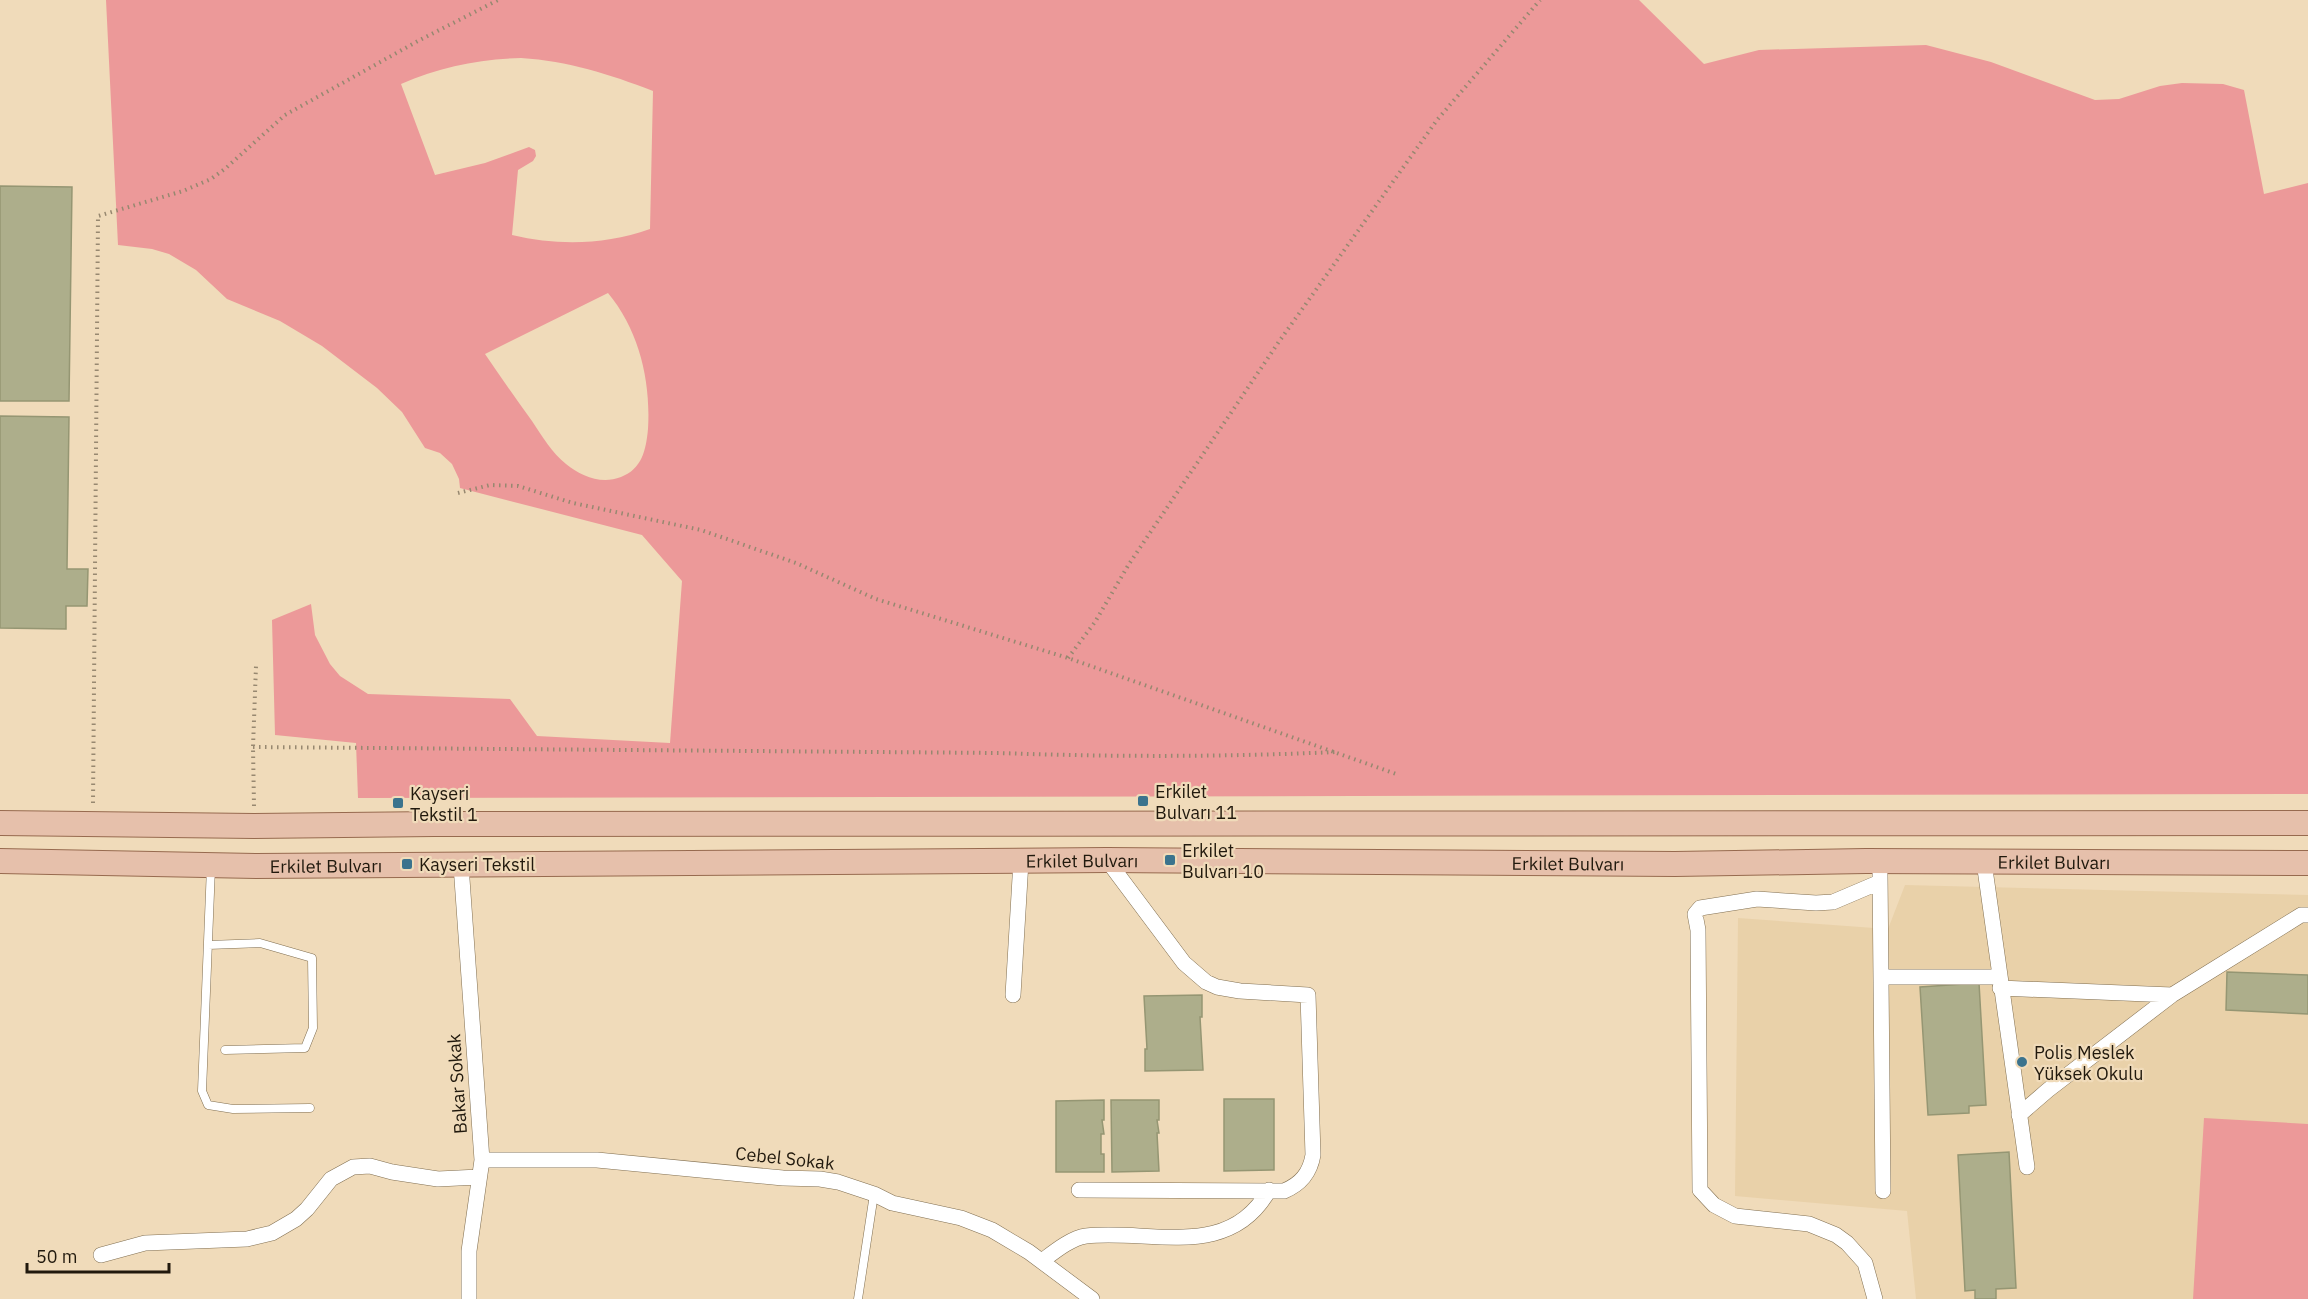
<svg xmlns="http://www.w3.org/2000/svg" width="2308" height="1299" viewBox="0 0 2308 1299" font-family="'IBM Plex Sans',sans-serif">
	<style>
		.built { fill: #e9d1a9 }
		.grass { fill: #ec9999; fill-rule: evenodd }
		.building { fill: #adae8b; stroke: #959673; stroke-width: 1.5 }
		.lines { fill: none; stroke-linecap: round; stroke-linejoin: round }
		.service-casing { stroke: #816f51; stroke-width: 9 }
		.minor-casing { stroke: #816f51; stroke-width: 16 }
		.primary-casing { stroke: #976a4f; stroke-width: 26 }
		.path { stroke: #978870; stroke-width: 4; stroke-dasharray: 1.5 4.5; stroke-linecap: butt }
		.service { stroke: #fff; stroke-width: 8 }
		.minor { stroke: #fff; stroke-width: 15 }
		.primary { stroke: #e6c0ab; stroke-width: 24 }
		.poi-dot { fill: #3b738d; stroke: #f0dbba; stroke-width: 2 }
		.labels { text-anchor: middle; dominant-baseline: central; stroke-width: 4.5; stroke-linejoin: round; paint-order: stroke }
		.poi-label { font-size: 18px; fill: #21190d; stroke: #f0dbba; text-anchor: start }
		.street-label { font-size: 18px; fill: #21190d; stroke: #f0dbba }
	</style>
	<rect width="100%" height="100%" fill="#f0dbba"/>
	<path class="built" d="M1905 885 2308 895V1299H1916L1907 1211 1735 1196 1738 918 1888 929Z"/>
	<path class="grass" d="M106 0H1639L1704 64 1759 50 1926 45 1991 62 2095 100 2119 99 2160 86 2182 83 2223 84 2244 90 2264 194 2308 183V794L358 798 356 743 275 735 272 620 311 604 315 635 330 664 340 676 368 694 510 699 537 736 670 743 682 581 642 535 460 488 459 479 452 464 440 453 425 448 402 412 377 388 322 346 280 321 227 299 196 270 169 254 152 249 118 245ZM521 58C568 61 609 74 653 91L650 229C604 245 559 246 512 235L518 170 533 161 536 156 535 150 529 147 485 163 435 175 401 84C440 67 478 59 521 58ZM608 293C639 330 651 381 648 429 646 450 642 469 621 477 601 485 581 476 566 464 552 453 542 436 532 421 516 399 500 376 485 354Z
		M2204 1118 2308 1124V1299H2193Z"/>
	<path class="building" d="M0 186 72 187 69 401H0Z
		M0 416 69 417 67 569H88L87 606H66V629L0 628Z
		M2227 972 2308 975V1014L2226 1010Z
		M1979 983 1986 1105 1969 1106V1113L1928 1115 1920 987Z
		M1202 995V1017H1200L1203 1070 1145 1071V1049H1147L1144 996Z
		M1224 1099H1274V1170L1224 1171Z
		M1104 1100V1120H1102L1104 1134H1101V1154H1104V1172H1056V1101Z
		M1111 1100H1159V1120H1157L1159 1133H1157L1159 1171 1112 1172Z
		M2009 1152 2016 1288 1996 1289V1299H1975V1290L1965 1291 1958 1155Z"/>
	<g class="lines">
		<defs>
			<path id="service" d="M211 867 202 1091 208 1105 233 1109 310 1108
				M208 945 260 943 312 958 313 1028 305 1048 225 1050
				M858 1299 874 1194"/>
			<path id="minor" d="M1984 862 2027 1167
				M461 865 482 1160 469 1251V1299
				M1880 874 1883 1191
				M1881 977H1998
				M2000 988 2172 995
				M1013 995 1021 861
				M2019 1115 2048 1090 2172 995 2301 915H2308
				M482 1160H597L783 1178 820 1179 838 1182 874 1194 892 1203 961 1218 992 1230 1029 1252 1092 1299
				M1079 1190 1284 1191C1301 1184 1310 1173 1313 1155L1308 995 1240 991 1217 987 1206 982 1184 963 1107 860
				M101 1255 145 1243 247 1239 272 1233 296 1219 307 1209 331 1179 353 1167 370 1166 392 1172 438 1179 479 1177
				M1042 1261C1054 1252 1071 1238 1086 1236 1152 1229 1229 1261 1269 1190
				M1875 1299 1865 1263 1847 1243 1836 1235 1809 1224 1735 1216 1714 1205 1700 1190 1698 930 1695 914 1700 908 1757 899 1816 903 1833 902 1880 882"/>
			<g id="primary">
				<path d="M0 823 254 826 434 824 2308 823"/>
				<path id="s1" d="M0 861 256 866 1107 860 1675 864 1866 861 2308 863"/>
			</g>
		</defs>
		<use href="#service" class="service-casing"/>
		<use href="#minor" class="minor-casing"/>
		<use href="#primary" class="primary-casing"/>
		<path class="path" d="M458 493 490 485 518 486 573 503 701 530 796 563 876 599 1068 658 1396 774
			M1068 658 1095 622 1129 564 1278 343 1437 120 1540 0
			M253 747 999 753C1111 757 1224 757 1336 752
			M93 803 98 216 183 191 211 179 226 168 285 115 418 41 498 0
			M254 806 253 747 256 666"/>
		<use href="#service" class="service"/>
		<use href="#minor" class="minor"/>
		<use href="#primary" class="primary"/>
	</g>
	<g class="poi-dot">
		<rect x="1137" y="795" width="12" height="12" rx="3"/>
		<rect x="392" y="797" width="12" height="12" rx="3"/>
		<rect x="1164" y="854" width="12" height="12" rx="3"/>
		<rect x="401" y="858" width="12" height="12" rx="3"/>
		<circle cx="2022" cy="1062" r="6"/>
	</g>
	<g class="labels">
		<g class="poi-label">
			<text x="1155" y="791">Erkilet<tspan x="1155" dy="21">Bulvarı 11</tspan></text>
			<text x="410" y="793">Kayseri<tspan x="410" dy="21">Tekstil 1</tspan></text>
			<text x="1182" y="850">Erkilet<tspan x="1182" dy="21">Bulvarı 10</tspan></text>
			<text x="419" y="864">Kayseri Tekstil</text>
			<text x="2034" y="1052">Polis Meslek<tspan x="2034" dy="21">Yüksek Okulu</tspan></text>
		</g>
		<g class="street-label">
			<text stroke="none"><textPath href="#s1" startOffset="1082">Erkilet Bulvarı</textPath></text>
			<text stroke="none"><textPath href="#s1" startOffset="2054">Erkilet Bulvarı</textPath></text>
			<text stroke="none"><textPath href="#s1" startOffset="1568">Erkilet Bulvarı</textPath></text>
			<text stroke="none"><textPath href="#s1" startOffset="326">Erkilet Bulvarı</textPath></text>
			<text transform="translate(457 1084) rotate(-94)">Bakar Sokak</text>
			<text transform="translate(785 1158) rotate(6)">Cebel Sokak</text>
		</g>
	</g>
	<path d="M27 1263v9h142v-9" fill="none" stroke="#21190d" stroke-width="3"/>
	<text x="36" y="1263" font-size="18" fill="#21190d" stroke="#f0dbba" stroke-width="4.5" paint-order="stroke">50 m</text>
</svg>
